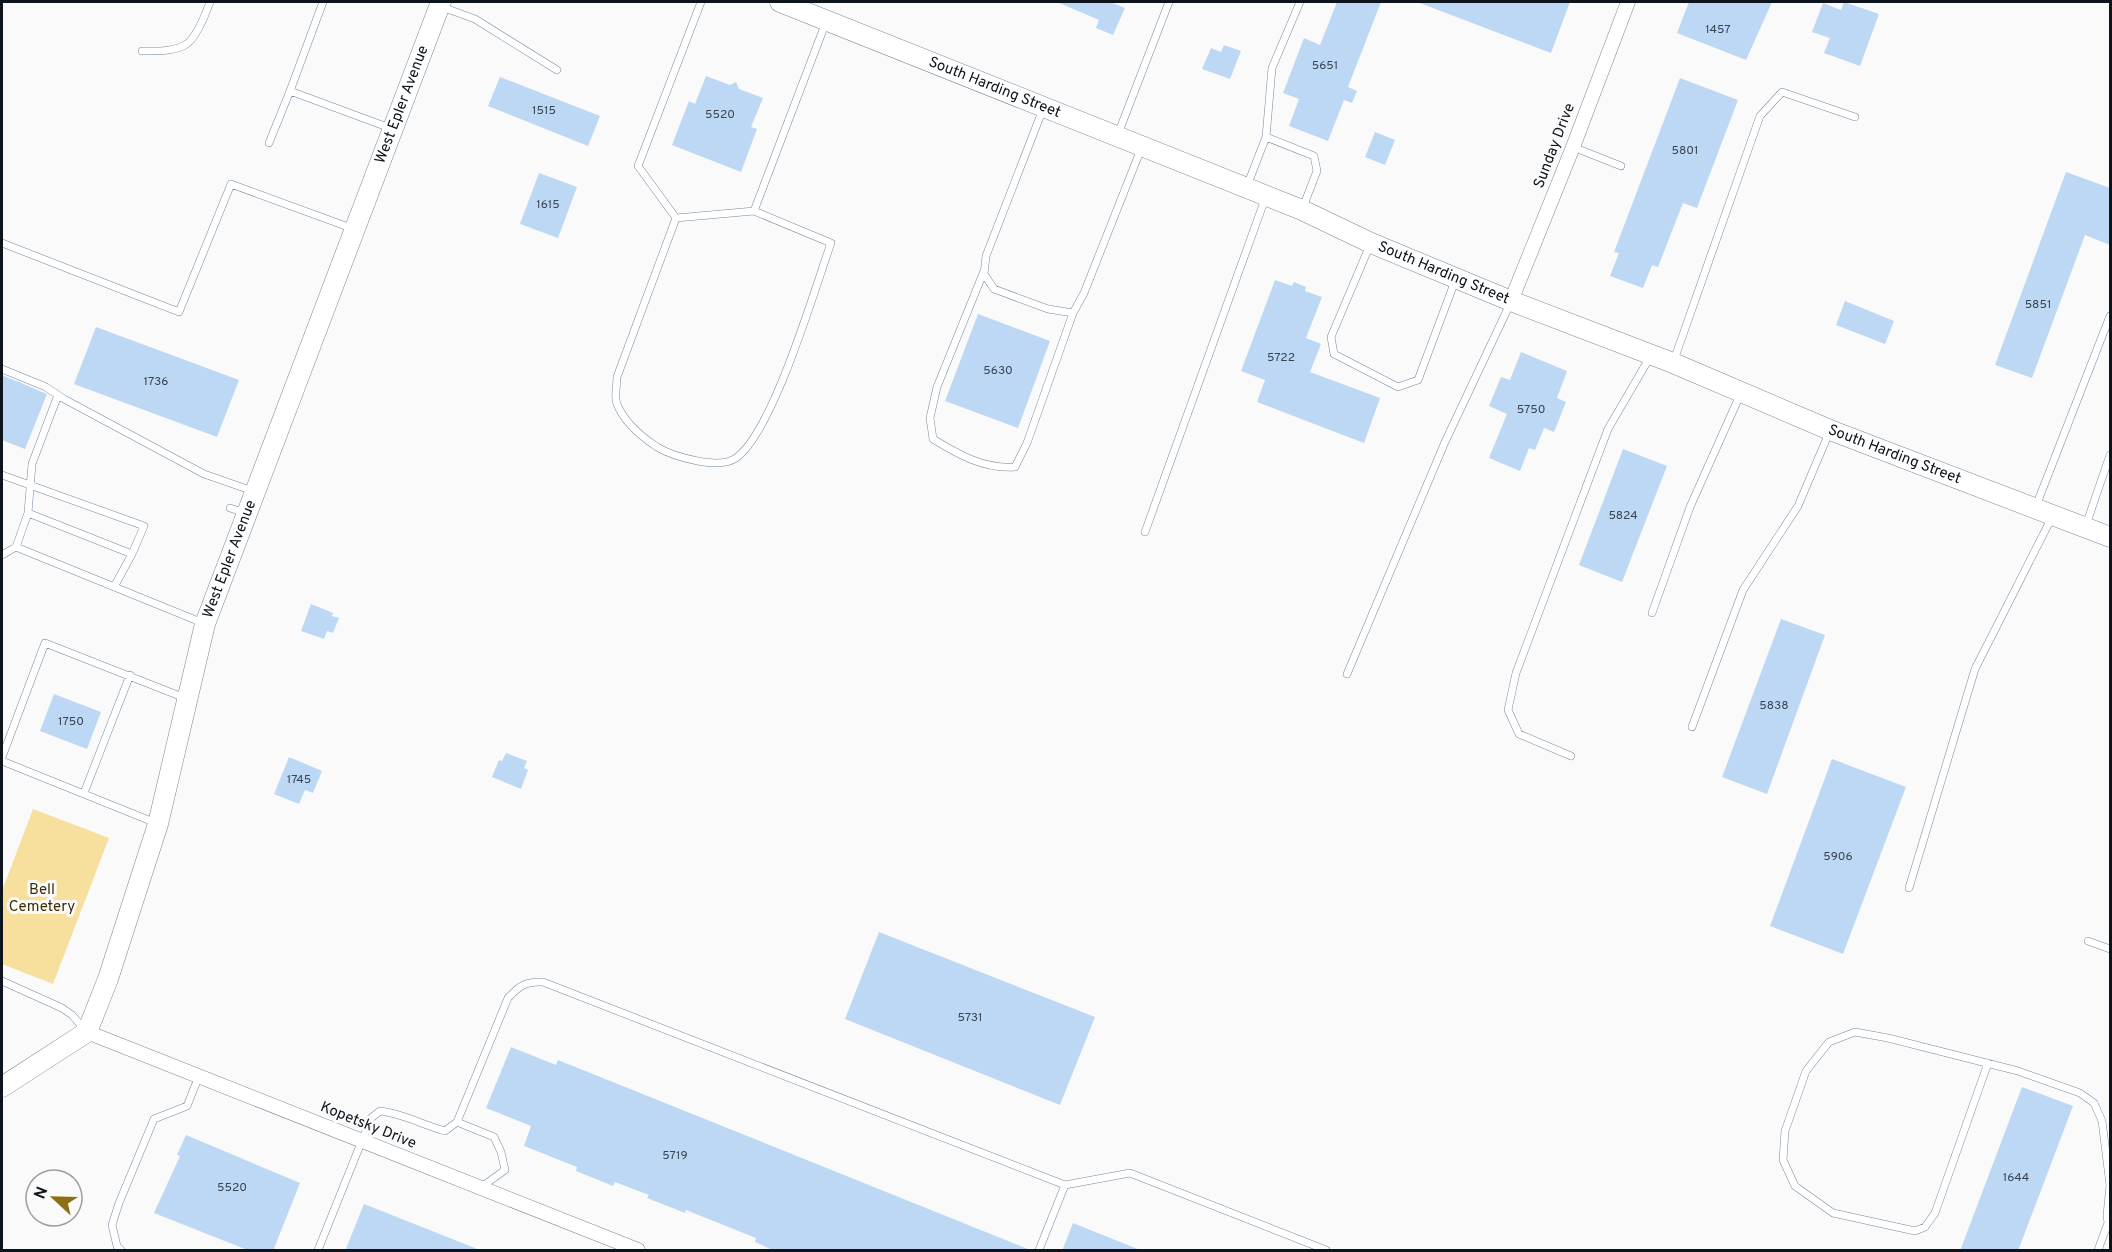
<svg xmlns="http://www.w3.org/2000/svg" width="2112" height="1252" viewBox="0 0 2112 1252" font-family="Overpass,sans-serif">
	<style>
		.green { fill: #f7df9e }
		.building { fill: #bdd8f4 }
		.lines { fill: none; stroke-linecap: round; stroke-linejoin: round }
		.lane-casing { stroke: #75899e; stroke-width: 8 }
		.street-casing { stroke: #75899e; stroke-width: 15 }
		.secondary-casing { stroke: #75899e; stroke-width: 21 }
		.lane { stroke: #fff; stroke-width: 7 }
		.street { stroke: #fff; stroke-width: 14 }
		.secondary { stroke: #fff; stroke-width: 20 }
		.labels { text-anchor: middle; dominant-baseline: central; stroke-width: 6; stroke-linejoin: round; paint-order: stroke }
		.number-label { font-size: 12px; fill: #394552 }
		.street-label { font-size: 15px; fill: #0d141c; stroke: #fafafa }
		.park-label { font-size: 15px; fill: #3c2e03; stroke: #fafafa }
	</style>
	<rect width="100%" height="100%" fill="#fafafa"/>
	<path class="green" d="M33 809 109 838 53 984 2 964V891Z"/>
	<path class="building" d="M1057 2H1110L1125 8 1113 35 1096 28 1099 20Z
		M1337 2H1381L1348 87 1357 91 1352 103 1344 100 1328 141 1289 126 1299 99 1283 93 1304 38 1320 45Z
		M1417 2H1570L1551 53Z
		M1689 2H1772L1746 60 1677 33Z
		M1844 2 1879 14 1860 66 1824 53 1830 38 1812 32 1823 3 1841 10Z
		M1224 45 1241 51 1230 79 1202 69 1211 48 1221 52Z
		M706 76 730 85 736 82 739 89 763 98 751 127 757 129 741 172 672 145 689 101 695 104Z
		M500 77 600 116 588 146 488 106Z
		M1680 78 1738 100 1697 208 1683 203 1658 267 1652 265 1643 288 1610 276 1619 253 1614 252Z
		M1375 132 1395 140 1385 165 1365 157Z
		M2066 172 2110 188V245L2085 235 2032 378 1995 365Z
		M539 173 577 187 558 238 520 224Z
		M1275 280 1292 286 1294 282 1306 287 1305 291 1322 297 1306 338 1321 344 1310 372 1380 398 1364 443 1257 402 1265 380 1241 371Z
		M1845 301 1894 321 1885 344 1836 325Z
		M978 314 1050 341 1018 428 945 401Z
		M96 327 239 380 217 437 74 384Z
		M1521 352 1567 371 1557 398 1566 402 1554 432 1544 428 1535 450 1529 448 1520 471 1489 458 1507 414 1489 406 1501 377 1510 380Z
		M2 375 47 394 25 449 2 440Z
		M1623 449 1667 466 1622 582 1579 565Z
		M311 604 333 613 332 616 339 618 333 633 327 631 324 639 301 631Z
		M1781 619 1825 635 1767 794 1722 777Z
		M54 694 101 712 87 749 40 731Z
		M506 753 527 761 524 768 528 770 521 789 492 777 499 760 502 761Z
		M289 757 322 771 313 793 305 790 299 804 274 794Z
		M1832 759 1906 787 1843 954 1770 926Z
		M879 932 1095 1017 1060 1105 845 1019Z
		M511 1047 556 1065 558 1060 1033 1251H775L755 1242 756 1238 686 1210 685 1213 647 1198 649 1195 615 1182 613 1186 576 1171 577 1167 524 1146 531 1126 486 1108Z
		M2022 1087 2073 1106 2018 1251H1960Z
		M186 1135 300 1183 273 1251H250L154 1213 180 1156 177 1155Z
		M364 1204 480 1250V1251H345Z
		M1073 1223 1140 1250V1251H1062Z"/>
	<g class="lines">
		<defs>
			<path id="lane" d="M323 2 290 91 390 128
				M701 2 638 166 676 218 617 377C617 385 614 397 617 404 624 422 642 437 657 447 674 457 719 470 736 458 773 432 814 291 831 243L754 211 826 22
				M442 7 475 19 557 70
				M142 51C155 51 177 52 188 43 197 35 206 13 210 2
				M1043 109 986 256 984 274 994 289 1048 309 1073 313 1084 293 1141 149
				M1118 134 1169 2
				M1266 137 1272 68 1300 2
				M269 143 290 91
				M1573 147 1621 166
				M1247 186 1266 137 1314 156 1317 171 1303 207
				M676 218 754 211
				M2 243 179 312 231 184 354 229
				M1370 245 1331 337 1334 354 1398 387 1418 380 1455 281
				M984 271 937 387 930 418 933 439C959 455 984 469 1015 467L1027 443 1073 313
				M1674 360 1760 116 1782 92 1855 117
				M2 369 46 387 64 399 204 474 253 491
				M2 475 144 526 132 554
				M2036 506 2110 316
				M230 508 245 513
				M28 513 32 464 58 395
				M2086 525 2110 455
				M1145 532 1265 199
				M16 547 28 513 132 554 114 587
				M2 555 16 547 203 623
				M1652 613 1690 507 1740 395
				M1347 674 1445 442 1510 304
				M1692 727 1743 590 1798 506 1829 433
				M1571 756 1519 734 1508 710 1516 673 1608 429 1650 357
				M2 757 45 643 185 698
				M2 761 156 823
				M84 793 130 675
				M1909 888 1975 669 2052 517
				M2088 941 2110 949
				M2 981 62 1008 72 1015 85 1030
				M1988 1063 1935 1213 1925 1227 1915 1231 1833 1213 1795 1186 1783 1160 1785 1131 1806 1071 1829 1042 1855 1032 1888 1038 2018 1071 2080 1093 2094 1103 2102 1121 2110 1185 2107 1215 2108 1223 2110 1224
				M457 1122 494 1137 501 1152 505 1170 480 1188
				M1065 1185 1130 1173 1326 1250
				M121 1250 117 1246 112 1225 119 1203 154 1119 187 1106 199 1076
				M318 1250 371 1118 380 1111C402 1113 423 1125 445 1131L457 1122 508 998C519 986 526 981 543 982L1065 1185 1039 1250
				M2098 1250 2108 1223"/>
			<path id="street" d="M1511 301 1573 147 1628 2
				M87 1032 638 1250"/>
			<g id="secondary">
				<path id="s1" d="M780 2 1302 210 1371 243 1511 301 1673 363 1830 430 2110 537"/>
				<path id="s2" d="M2 1087 87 1032 108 979 158 824 205 624 441 2"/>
			</g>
		</defs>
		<use href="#lane" class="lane-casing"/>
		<use href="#street" class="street-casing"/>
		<use href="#secondary" class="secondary-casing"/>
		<use href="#lane" class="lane"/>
		<use href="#street" class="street"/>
		<use href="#secondary" class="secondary"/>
	</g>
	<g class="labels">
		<g class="number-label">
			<text x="1718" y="30">1457</text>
			<text x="1325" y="66">5651</text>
			<text x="544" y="111">1515</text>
			<text x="720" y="115">5520</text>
			<text x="1685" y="151">5801</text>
			<text x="548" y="205">1615</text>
			<text x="2038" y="305">5851</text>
			<text x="1281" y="358">5722</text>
			<text x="998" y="371">5630</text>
			<text x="156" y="382">1736</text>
			<text x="1531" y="410">5750</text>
			<text x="1623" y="516">5824</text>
			<text x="1774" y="706">5838</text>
			<text x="71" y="722">1750</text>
			<text x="299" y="780">1745</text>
			<text x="1838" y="857">5906</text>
			<text x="970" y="1018">5731</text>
			<text x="675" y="1156">5719</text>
			<text x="2016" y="1178">1644</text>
			<text x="232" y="1188">5520</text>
		</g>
		<g class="street-label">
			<text stroke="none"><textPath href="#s1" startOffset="231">South Harding Street</textPath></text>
			<text stroke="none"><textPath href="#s2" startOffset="1082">West Epler Avenue</textPath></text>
			<text transform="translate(1555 146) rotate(-69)">Sunday Drive</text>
			<text stroke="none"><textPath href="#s1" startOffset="717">South Harding Street</textPath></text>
			<text stroke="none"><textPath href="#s1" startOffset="1203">South Harding Street</textPath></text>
			<text stroke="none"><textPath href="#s2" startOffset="596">West Epler Avenue</textPath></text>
			<text transform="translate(368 1126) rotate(22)">Kopetsky Drive</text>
		</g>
		<g class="park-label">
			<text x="42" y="890">Bell<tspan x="42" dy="17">Cemetery</tspan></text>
		</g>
	</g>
	<rect width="2112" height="1252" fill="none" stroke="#0d141c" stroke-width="6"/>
	<g transform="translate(54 1198) rotate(292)"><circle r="28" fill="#fafafa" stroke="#9b9ea1" stroke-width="1.5"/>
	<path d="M0-4.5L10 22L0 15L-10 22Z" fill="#8b6f11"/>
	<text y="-9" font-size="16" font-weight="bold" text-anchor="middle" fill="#0d141c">N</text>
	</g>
</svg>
